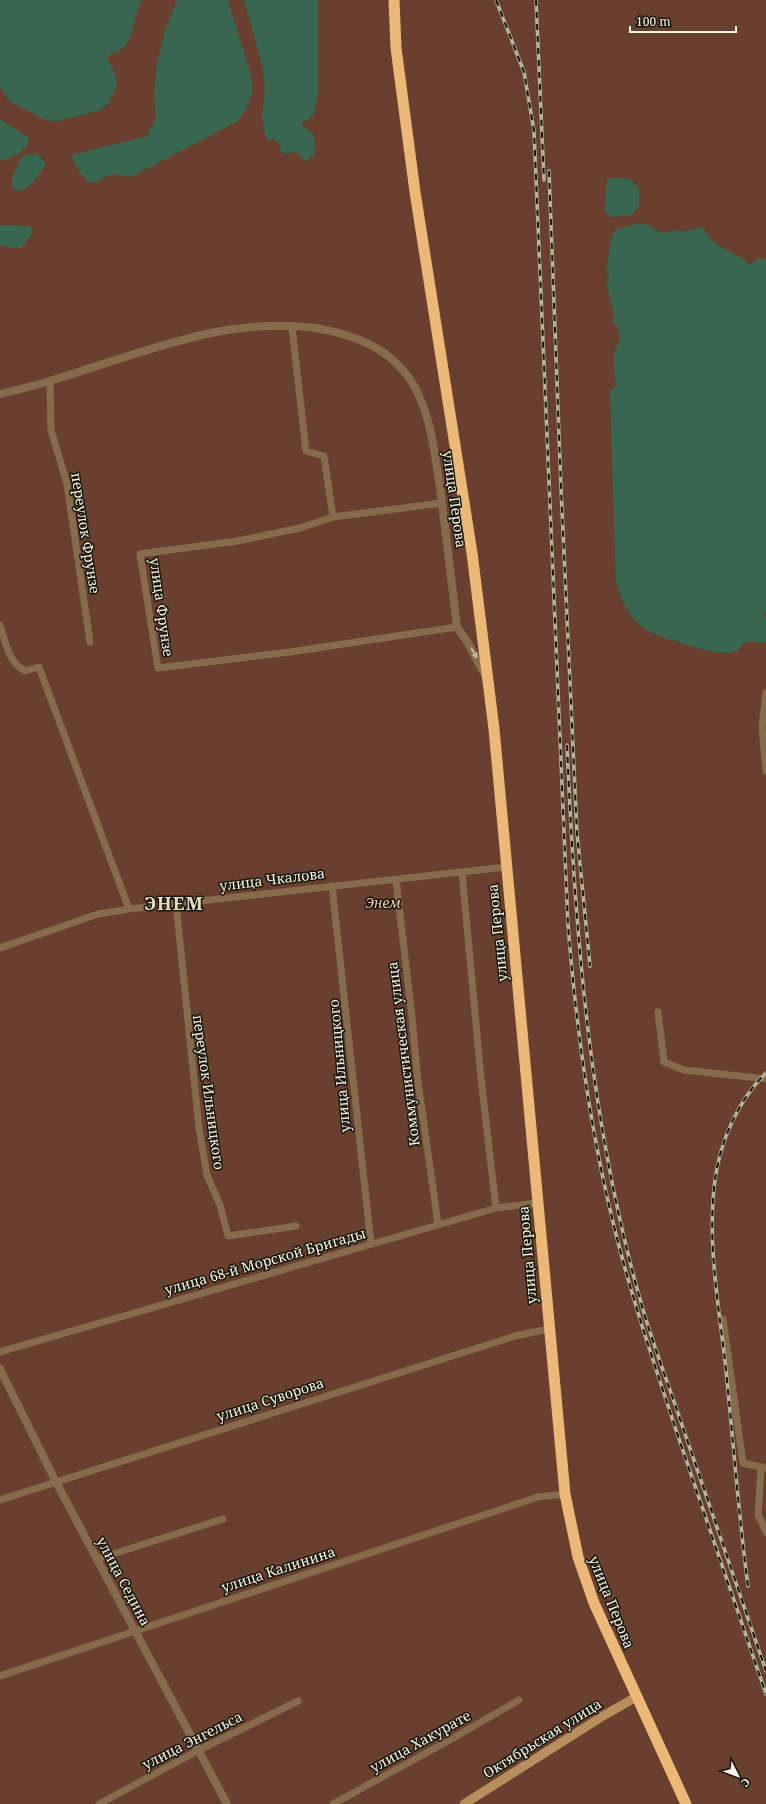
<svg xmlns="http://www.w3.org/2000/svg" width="766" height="1804" viewBox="0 0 766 1804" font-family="'Noto Serif',serif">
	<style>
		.green { fill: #694030 }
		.water { fill: #39664f }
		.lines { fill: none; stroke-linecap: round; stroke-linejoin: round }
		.minor { stroke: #866c4d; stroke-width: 7 }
		.tertiary { stroke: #866c4d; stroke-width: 8 }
		.secondary { stroke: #b88f5c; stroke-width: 9 }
		.trunk { stroke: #ecb877; stroke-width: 11 }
		.rail-casing { stroke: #b5b29d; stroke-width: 3.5 }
		.rail { stroke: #171509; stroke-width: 2; stroke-dasharray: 6; stroke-linecap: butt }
		.oneway { fill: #cabfa8 }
		.labels { text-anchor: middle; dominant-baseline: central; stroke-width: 3; stroke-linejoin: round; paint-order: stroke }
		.street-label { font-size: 14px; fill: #f8f6e5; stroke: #171509 }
		.park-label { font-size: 14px; font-style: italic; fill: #f6c9b8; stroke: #171509 }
		.district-label { font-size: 18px; font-weight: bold; letter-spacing: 1px; fill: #e2debd; stroke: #171509 }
	</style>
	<rect width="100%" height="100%" fill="#312d11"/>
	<path class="green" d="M0 0H766V1804H0Z"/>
	<path class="water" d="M0 0H142C134 13 135 32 126 44 119 54 113 51 107 57L116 76 117 85 109 103 101 110 54 122 44 119 9 101 0 87Z
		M177 0H228L250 72 253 89 246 109 238 121 131 177 111 174 99 181 89 183 79 171 71 155 147 136 156 117 154 95 157 63 165 31Z
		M244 0H318V93L314 114 308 120 302 121 303 127 313 133 315 153 306 162 296 152 285 154 279 150 281 145 273 139 269 141 265 135 262 116 265 89 263 69Z
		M0 119 28 137V144C20 153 13 159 0 160Z
		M35 153 41 157 46 164C37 176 29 195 12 189V178L22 156Z
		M608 178H625L632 180 639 189V206L632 215 611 217 605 211 606 187Z
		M638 223 646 224 663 233 677 230 683 232 701 227C707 231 708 237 713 241 724 251 739 254 750 265L759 258 766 260V611L763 616 766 618V642L763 643C735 636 748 651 729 653 717 654 696 648 684 644 674 640 663 638 652 633 632 624 622 603 616 583L610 390 616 386C614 369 611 354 620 339L618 329 612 320 614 315 606 282 610 278 606 272 611 239 615 230Z
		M4 225 31 226 32 234 21 248H12L0 245V226Z"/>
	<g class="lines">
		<path class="minor" d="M292 327 306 451 324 456 333 517
			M50 381 51 430 67 484 90 642
			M442 503 333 517 300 528 237 541 140 554 158 668 290 652 457 627
			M0 625C6 643 8 662 25 671L39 667 129 909
			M766 693 762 727 766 771
			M462 872 481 1078 496 1208
			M396 880 412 1017 418 1082 438 1224
			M332 886 371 1244
			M176 903 199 1128 207 1175 220 1205 228 1236 296 1226
			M0 948 98 914 129 909 506 867
			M658 1012 664 1062 684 1070 766 1079
			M723 1319 743 1463 766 1468
			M0 1352 496 1208 538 1203
			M761 1468 758 1515 766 1532
			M0 1500 515 1336 549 1329
			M97 1559 223 1519
			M0 1676 538 1497 565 1494
			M99 1804 199 1750 298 1701
			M333 1804 448 1741 519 1700"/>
		<path class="tertiary" d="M0 394C17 390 34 386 50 381 102 365 153 346 206 334 278 318 387 319 420 398 432 425 435 458 440 486 446 533 451 580 457 627L468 643 485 675
			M0 1369 56 1482 227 1804"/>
		<path class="secondary" d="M464 1804 603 1716 636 1697"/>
		<path class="trunk" d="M394 0 396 48 415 192 472 553 494 729 565 1494 578 1557 594 1603 686 1804"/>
		<defs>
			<path id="rail" d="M496 0 524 72 534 131 568 925C576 1025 589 1124 613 1222 630 1293 654 1363 677 1433 706 1520 736 1607 766 1694
				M536 0 544 180
				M549 171 561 488 577 833 590 966
				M567 745C575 935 590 1130 644 1313 656 1353 671 1391 684 1431 712 1511 739 1591 766 1671
				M748 1586C738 1511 733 1436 725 1361 718 1301 707 1240 715 1180 720 1142 738 1100 766 1073"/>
		</defs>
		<use href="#rail" class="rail-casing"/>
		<use href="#rail" class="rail"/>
	</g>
	<defs><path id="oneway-solid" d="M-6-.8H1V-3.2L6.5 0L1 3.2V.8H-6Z"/></defs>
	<use class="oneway" href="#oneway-solid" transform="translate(474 653) rotate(61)"/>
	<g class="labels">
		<g class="street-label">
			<text transform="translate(455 499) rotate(82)">улица Перова</text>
			<text transform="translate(86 533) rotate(81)">переулок Фрунзе</text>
			<text transform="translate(162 607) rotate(82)">улица Фрунзе</text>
			<text transform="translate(272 879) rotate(-7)">улица Чкалова</text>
			<text transform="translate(497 933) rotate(-96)">улица Перова</text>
			<text transform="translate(403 1054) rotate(-97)">Коммунистическая улица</text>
			<text transform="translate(339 1066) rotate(-95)">улица Ильницкого</text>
			<text transform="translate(209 1092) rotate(82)">переулок Ильницкого</text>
			<text transform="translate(527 1255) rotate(-95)">улица Перова</text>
			<text transform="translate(265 1261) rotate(-16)">улица 68-й Морской Бригады</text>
			<text transform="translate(270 1399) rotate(-18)">улица Суворова</text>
			<text transform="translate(278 1569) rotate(-18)">улица Калинина</text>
			<text transform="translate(124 1581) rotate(62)">улица Седина</text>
			<text transform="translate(612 1602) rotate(68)">улица Перова</text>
			<text transform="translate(542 1738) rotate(-32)">Октябрьская улица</text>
			<text transform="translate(192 1740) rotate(-27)">улица Энгельса</text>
			<text transform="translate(420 1741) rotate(-29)">улица Хакурате</text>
		</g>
		<g class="park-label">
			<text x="383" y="902">Энем</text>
		</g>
		<g class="district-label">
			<text x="174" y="903">ЭНЕМ</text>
		</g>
	</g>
	<g transform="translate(738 1776) rotate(132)" stroke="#171509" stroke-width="3" paint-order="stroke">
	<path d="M0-3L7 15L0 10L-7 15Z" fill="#f8f6e5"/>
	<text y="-6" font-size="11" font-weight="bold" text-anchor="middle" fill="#f8f6e5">С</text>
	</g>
	<path d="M630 26v6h106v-6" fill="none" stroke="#f8f6e5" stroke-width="2"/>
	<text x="636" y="26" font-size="12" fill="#f8f6e5" stroke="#171509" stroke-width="3" paint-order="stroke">100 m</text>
</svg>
